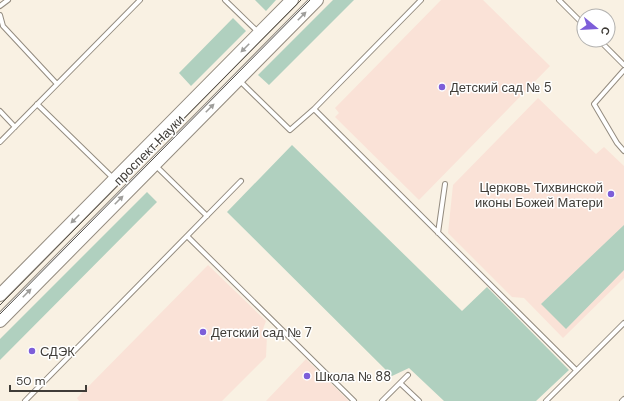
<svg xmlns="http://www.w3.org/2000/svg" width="624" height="401" viewBox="0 0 624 401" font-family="'DM Sans',sans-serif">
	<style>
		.education { fill: #fae2d7 }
		.green { fill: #b0d0bf }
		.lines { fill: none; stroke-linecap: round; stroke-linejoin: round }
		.service-casing { stroke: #938b7f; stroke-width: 6 }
		.secondary-casing { stroke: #938b7f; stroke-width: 14 }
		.service { stroke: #fff; stroke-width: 4 }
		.secondary { stroke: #fff; stroke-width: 12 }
		.tram { stroke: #534f49; stroke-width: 1 }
		.oneway { fill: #9f9e9b }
		.poi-dot { fill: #7d5ed9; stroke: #fff; stroke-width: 1.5 }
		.labels { text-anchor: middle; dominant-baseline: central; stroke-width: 3; stroke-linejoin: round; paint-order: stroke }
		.poi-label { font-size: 13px; fill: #3f3c37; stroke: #fff; text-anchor: start }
		.street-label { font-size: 13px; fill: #3f3c37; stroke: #fff }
	</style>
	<rect width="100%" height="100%" fill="#f9f1e3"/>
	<path class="education" d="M441 0H483L550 66 419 200 335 117 339 113 335 108Z
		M538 98 596 154 604 147 624 166V278L563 338 524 298 512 297 448 233 453 185Z
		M208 265 266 321 263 329 267 335 266 357 222 401H79L77 398Z
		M306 359 346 398 349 401H266Z"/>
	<path class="green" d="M255 0H276L266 11Z
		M333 0H354L269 85 258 75Z
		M233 18 246 31 191 86 179 73Z
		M292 145 462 311 487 287 569 370 536 401H444L409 368 392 376 227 212Z
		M147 192 157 202 0 360V339Z
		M624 225V270L566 329 541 304Z"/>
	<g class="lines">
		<defs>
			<path id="service" d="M225 0 258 32
				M559 0 584 25
				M0 6 8 0
				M0 15 3 26 57 84
				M599 40 624 65
				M624 70 594 104 617 143 624 151
				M240 81 290 130 314 109 421 0
				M37 104 113 178
				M314 109 576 370
				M0 111 15 127
				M0 142 140 0
				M155 165 207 216
				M438 233 445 184
				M187 236 354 401
				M400 383 419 401
				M25 401 241 181
				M382 401 408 375
				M546 401 624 323
				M622 401 624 399"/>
			<path id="secondary" d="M0 295 292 0
				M0 321 317 0"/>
		</defs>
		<use href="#service" class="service-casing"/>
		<use href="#secondary" class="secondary-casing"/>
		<use href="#service" class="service"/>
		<use href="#secondary" class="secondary"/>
		<path class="tram" d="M0 305 301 0
			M0 314 310 0"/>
	</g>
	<defs><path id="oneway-solid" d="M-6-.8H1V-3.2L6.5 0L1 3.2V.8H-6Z"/></defs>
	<g class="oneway">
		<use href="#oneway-solid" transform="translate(302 16) rotate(-45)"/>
		<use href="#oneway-solid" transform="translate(245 48) rotate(135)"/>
		<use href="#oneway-solid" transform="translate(210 108) rotate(-45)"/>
		<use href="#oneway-solid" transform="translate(119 200) rotate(-45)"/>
		<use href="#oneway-solid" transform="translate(75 219) rotate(135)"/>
		<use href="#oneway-solid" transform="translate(27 293) rotate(-45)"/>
	</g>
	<g class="poi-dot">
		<circle cx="442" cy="87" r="4"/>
		<circle cx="611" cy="194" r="4"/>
		<circle cx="203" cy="332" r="4"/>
		<circle cx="32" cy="351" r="4"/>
		<circle cx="307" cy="376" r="4"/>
	</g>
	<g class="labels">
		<g class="poi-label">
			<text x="450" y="87">Детский сад № 5</text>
			<text x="603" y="187" text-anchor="end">Церковь Тихвинской<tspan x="603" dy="15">иконы Божей Матери</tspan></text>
			<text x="211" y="332">Детский сад № 7</text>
			<text x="40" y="351">СДЭК</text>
			<text x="315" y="376">Школа № 88</text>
		</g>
		<g class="street-label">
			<text transform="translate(149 150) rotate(-45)">проспект Науки</text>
		</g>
	</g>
	<g transform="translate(596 28) rotate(108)"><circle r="19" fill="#ffffff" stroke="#b2b1af"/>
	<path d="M0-3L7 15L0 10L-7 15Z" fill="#7d5ed9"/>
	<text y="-6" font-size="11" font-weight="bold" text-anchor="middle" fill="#3f3c37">С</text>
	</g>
	<path d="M10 385v6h76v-6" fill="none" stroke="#3f3c37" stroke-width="2"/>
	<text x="16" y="385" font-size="12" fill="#3f3c37" stroke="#ffffff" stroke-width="3" paint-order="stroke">50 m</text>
</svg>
